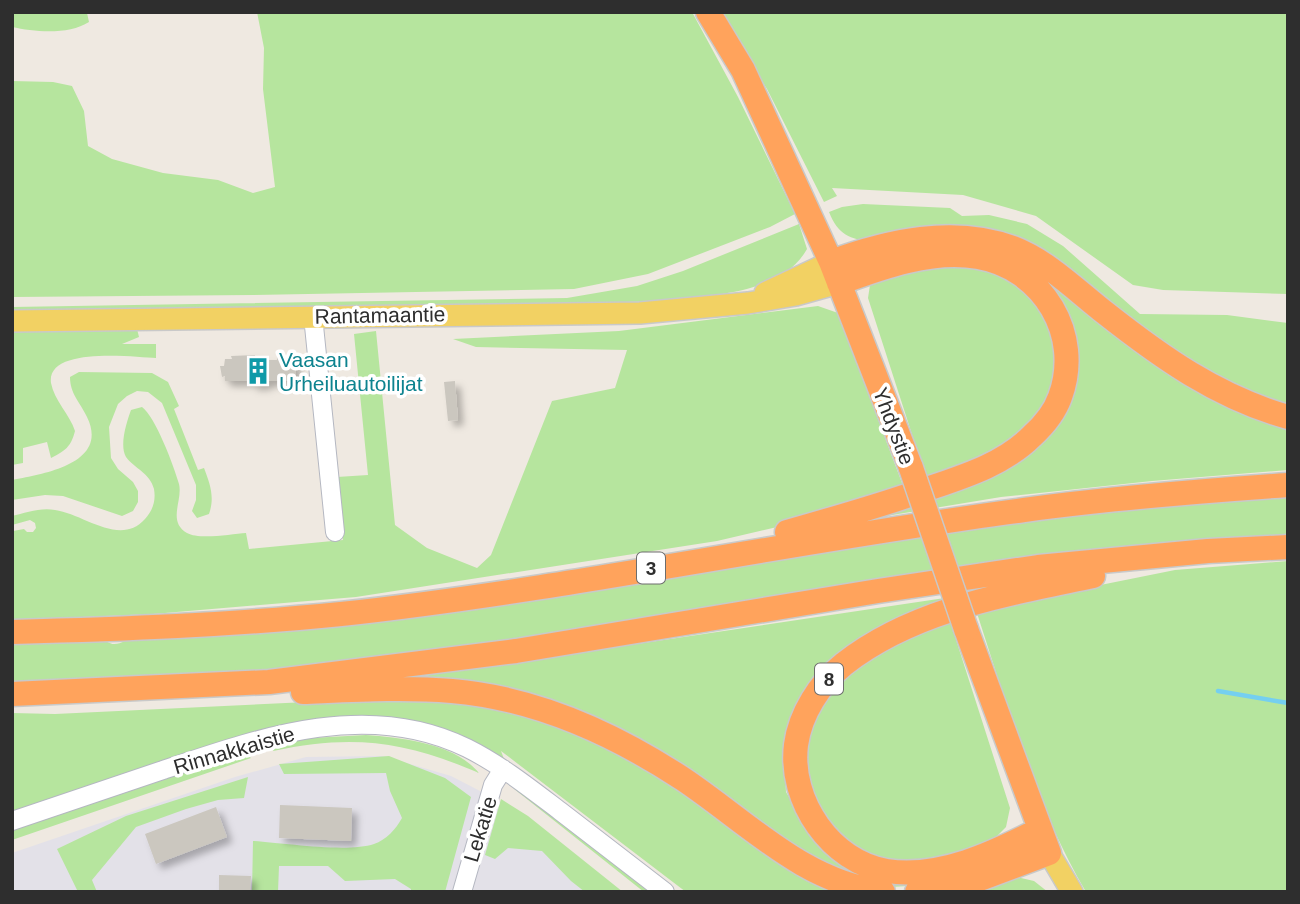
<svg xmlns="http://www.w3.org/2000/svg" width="1300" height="904" viewBox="0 0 1300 904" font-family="Helvetica,sans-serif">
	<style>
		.industrial { fill: #e3e1e8 }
		.green { fill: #b6e59e }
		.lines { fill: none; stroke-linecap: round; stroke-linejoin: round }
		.stream { stroke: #75cff0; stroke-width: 4.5 }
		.building { fill: #cbc7bf; filter: url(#shadow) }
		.minor-casing { stroke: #b4b7c1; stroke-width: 20 }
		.major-casing { stroke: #c9c9c9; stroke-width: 24 }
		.highway-casing { stroke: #c9c9c9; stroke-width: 27 }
		.minor { stroke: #fff; stroke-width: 18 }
		.major { stroke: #f2d163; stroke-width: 21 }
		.highway { stroke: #ffa35c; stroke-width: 24 }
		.highway-bridge-casing { stroke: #c9c9c9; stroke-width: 27; stroke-linecap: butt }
		.highway-bridge { stroke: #ffa35c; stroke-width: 24 }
		.labels { text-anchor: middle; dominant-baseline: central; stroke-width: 7; stroke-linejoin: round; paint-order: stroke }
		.shield { fill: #fff; stroke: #6d6d6d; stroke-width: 2 }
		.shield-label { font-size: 19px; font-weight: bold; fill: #2e2e2e }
		.street-label { font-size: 21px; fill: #2e2e2e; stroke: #fff }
		.culture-label { font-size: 21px; fill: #0d838f; stroke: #fff; text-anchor: start }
	</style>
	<defs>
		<filter id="shadow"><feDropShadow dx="5.5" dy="5.5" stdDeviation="3.5" flood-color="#0004"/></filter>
	</defs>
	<rect width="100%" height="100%" fill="#efe9e1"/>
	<path class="industrial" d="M383 756 451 776 511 807 619 892H12V853L235 777 306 757Z"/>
	<path class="green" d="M12 12H89L87 13 89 22C69 35 35 32 12 27Z
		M257 12H692L738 97 795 214 770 227 648 274 574 289 253 295 12 297V81L53 82 72 86 84 111 88 146 112 159 163 173 218 180 253 193 275 187 263 89 264 48Z
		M719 12H1288V294L1163 290 1133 285 1036 216 963 195 832 188 837 196 824 202 767 89Z
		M863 204 950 208 962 216 989 215 1027 224 1063 246 1140 314 1227 315 1288 323V407L1187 366 1047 256 872 242C850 239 838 235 829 212L842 207Z
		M799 224 807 249C782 294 715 294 671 301L12 315V307L567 298 637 286 683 271Z
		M1026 262 1288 428V470L1152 481 1001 497 862 520 980 477 1073 378Z
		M941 265 992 266 1023 284 1060 344 1057 379 1039 420 995 453 928 484 868 298 870 285 891 271Z
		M818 306 838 313 905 491 825 516 717 541 356 597 153 614 12 620V528L13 531 24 529 27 532H33L36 528 35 523 30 520 12 525V516C25 513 41 507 55 510 84 514 120 547 145 519 153 510 156 501 154 489 150 473 135 469 126 457 119 445 127 421 131 410L142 407C155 416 174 466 179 484 183 501 167 521 187 533 199 540 232 534 246 533L249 549 343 540 337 477 368 475 354 334 376 331 395 525 427 548 477 568 491 555 552 401 615 388 627 350 476 347 453 339 619 331Z
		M137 329 139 337 122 344H156V358C134 357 46 346 51 383 54 400 70 415 75 431 71 447 65 451 51 458L47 442 23 448V463L12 465V332Z
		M79 372 152 373 168 382 179 406 174 409 198 470 204 468C210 484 215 497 209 514L197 518 192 511 196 500V485L162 403 148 392 137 391 127 396 118 404 109 427 111 458 118 469 133 482 138 491V502L133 511 122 516 63 496 45 495 12 500V480C42 474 110 464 87 417 80 402 70 394 70 377Z
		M1288 496V537L325 666 122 680 116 676 107 677 102 682 12 683V642L106 641C113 646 118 644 125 641L1128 507Z
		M1288 561V892H1086C1035 805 1007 705 976 610L1175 570Z
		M985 592 870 636 784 760 786 792 811 835 925 885 891 887 829 870 646 745 396 680Z
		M950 621 1010 808 1006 827 992 841 920 864 873 856 838 837 819 814 804 758 810 725 826 694 856 667 895 643Z
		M371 699 447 700 555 722 623 754 852 892H686L501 751 504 759 427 728 378 719H318L232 738 12 813V713L55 714Z
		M366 735C403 738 454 743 479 773 404 741 353 734 273 751L275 745 293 739Z
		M244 752 251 758 12 840V827Z
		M389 756 445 778 471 797 445 892H411V889L395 879 345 881 328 866H279L278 892H252L253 841C283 843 348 853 374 844 386 840 396 829 402 818L390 791 386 773 284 774 279 764Z
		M248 777 244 798 218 800 186 809 136 827 92 880 97 892H78L57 849 126 816Z
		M513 788 530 797 652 892H644Z
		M501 799 528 816 623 892H585L571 881 542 851 508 848 495 859 485 855Z
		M1021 878 1034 881 1048 892H961L1006 879Z"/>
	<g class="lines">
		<path class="stream" d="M1218 691 1288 703"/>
	</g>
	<path class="building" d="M255 355V360H277V355L295 356 296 381H267V384L252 385V381H225V376L222 377 220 366H224L225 359H232L231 356Z
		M455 381 458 420 448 421 444 382Z
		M280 805 352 808 351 841 279 838Z
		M216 807 227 837 156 864 145 834Z
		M219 875 251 876 250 892H219Z"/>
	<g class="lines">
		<defs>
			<path id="minor" d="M313 316 335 532
				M12 821C63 804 113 787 163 770 261 737 368 699 467 748 501 765 531 789 560 811 595 838 630 865 665 892
				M462 892 493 785 503 769"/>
			<path id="major" d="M765 293 831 262
				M12 321 640 313 748 303 796 295 839 283
				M1049 853 1072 892"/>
			<path id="highway" d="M708 12 743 70 831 262 911 468
				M831 262C888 241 954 226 1013 248 1047 261 1076 290 1104 312 1161 357 1217 397 1288 417
				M787 532C833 519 879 506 924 490 962 477 1003 465 1032 436 1043 426 1055 411 1060 397 1083 335 1043 268 978 257 932 249 882 267 839 283
				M12 632C122 629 232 625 341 614 570 589 796 540 1024 510 1112 498 1200 491 1288 485
				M303 692C353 690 403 687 452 691 535 698 613 733 683 779 746 821 804 883 883 892
				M12 694 269 682 516 651 878 591 1038 567 1208 551 1288 547
				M1039 830C994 853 940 879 887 871 831 862 789 801 796 745 800 714 820 683 844 664 914 609 1008 594 1093 576
				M917 892 977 880 1049 853 966 629"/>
		</defs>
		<use href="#minor" class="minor-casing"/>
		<use href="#major" class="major-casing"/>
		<use href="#highway" class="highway-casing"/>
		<use href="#minor" class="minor"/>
		<use href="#major" class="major"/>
		<use href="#highway" class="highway"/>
		<defs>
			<path id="highway-bridge" d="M911 468 966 629"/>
		</defs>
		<use href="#highway-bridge" class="highway-bridge-casing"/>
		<use href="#highway-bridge" class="highway-bridge"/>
	</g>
	<defs>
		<symbol id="building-bare" viewBox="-9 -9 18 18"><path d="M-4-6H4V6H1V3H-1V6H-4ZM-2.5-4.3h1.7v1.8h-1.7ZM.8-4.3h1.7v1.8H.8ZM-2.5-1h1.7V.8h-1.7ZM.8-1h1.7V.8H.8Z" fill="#0f9aa8" stroke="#fff" stroke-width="2.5" paint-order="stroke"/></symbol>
	</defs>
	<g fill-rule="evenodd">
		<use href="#building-bare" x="239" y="352" width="38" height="38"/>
	</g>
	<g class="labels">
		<g class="shield">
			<rect x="637" y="552.5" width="28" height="31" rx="5"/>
			<rect x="815" y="663.5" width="28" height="31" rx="5"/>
		</g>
		<g class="shield-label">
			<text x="651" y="568">3</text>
			<text x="829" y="679">8</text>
		</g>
		<g class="street-label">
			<text transform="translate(380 315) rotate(-1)">Rantamaantie</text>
			<text transform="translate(894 426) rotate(69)">Yhdystie</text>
			<text transform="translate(234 750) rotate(-16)">Rinnakkaistie</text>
			<text transform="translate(480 829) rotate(-73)">Lekatie</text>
		</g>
		<g class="culture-label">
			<text x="279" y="359">Vaasan<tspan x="279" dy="24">Urheiluautoilijat</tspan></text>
		</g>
	</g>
	<rect width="1300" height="904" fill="none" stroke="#2e2e2e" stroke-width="28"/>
</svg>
